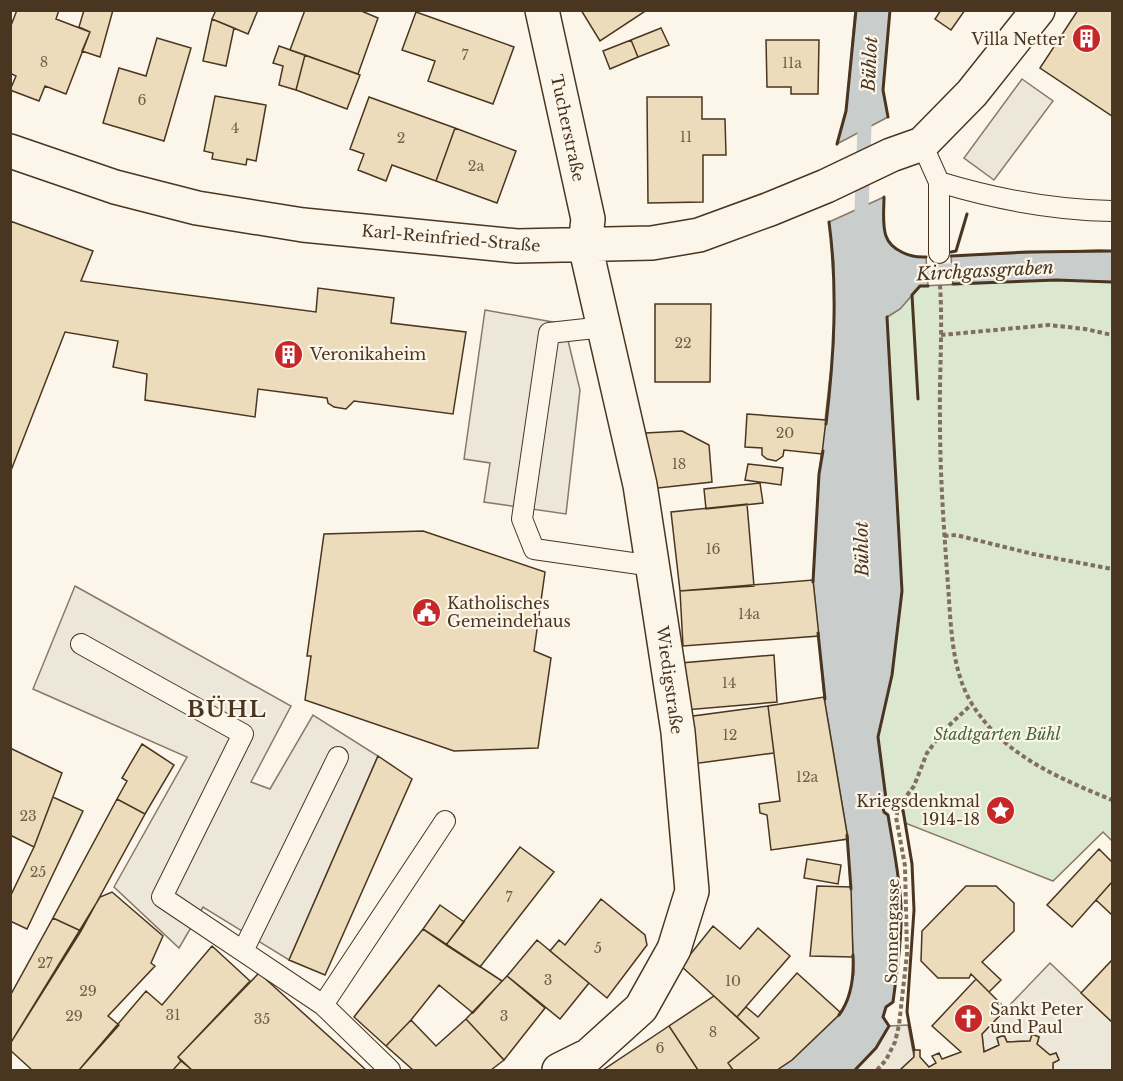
<svg xmlns="http://www.w3.org/2000/svg" width="1123" height="1081" viewBox="0 0 1123 1081" font-family="'Libre Baskerville',serif">
	<style>
		.green { fill: #dce7d0; stroke: #887966; stroke-width: 1.5 }
		.parking { fill: #ede7d9; stroke: #887966; stroke-width: 1.5 }
		.water { fill: #c9cecd; stroke: #887966; stroke-width: 1.5 }
		.lines { fill: none; stroke-linecap: round; stroke-linejoin: round }
		.stream { stroke: #c9cecd; stroke-width: 14 }
		.building { fill: #ecdcbc; stroke: #4a3520; stroke-width: 1.5 }
		.lane-casing { stroke: #4a3520; stroke-width: 22 }
		.street-casing { stroke: #4a3520; stroke-width: 36 }
		.path { stroke: #7f6f5c; stroke-width: 4; stroke-dasharray: 4.5 3; stroke-linecap: butt }
		.lane { stroke: #fbf6e9; stroke-width: 20 }
		.street { stroke: #fbf6e9; stroke-width: 33 }
		.wall { stroke: #4a3520; stroke-width: 3 }
		.labels { text-anchor: middle; dominant-baseline: central; stroke-width: 4.5; stroke-linejoin: round; paint-order: stroke }
		.number-label { font-size: 14px; fill: #725f47 }
		.poi-label { font-size: 16px; fill: #4a3520; stroke: #fbf6e9; text-anchor: start }
		.street-label { font-size: 16px; fill: #4a3520; stroke: #fbf6e9 }
		.park-label { font-size: 16px; font-style: italic; fill: #436837; stroke: #fbf6e9 }
		.water-label { font-size: 18px; font-style: italic; fill: #4a3520; stroke: #fbf6e9 }
		.district-label { font-size: 22px; font-weight: bold; letter-spacing: 1.5px; fill: #4a3520; stroke: #fbf6e9 }
	</style>
	<rect width="100%" height="100%" fill="#fbf6e9"/>
	<path class="green" d="M1056 280 1112 282V841L1103 832 1053 881 905 823C903 809 900 803 886 799L878 737 892 675 902 591 887 317 900 309 920 286Z"/>
	<path class="parking" d="M1022 79 1053 101 994 180 964 158Z
		M485 310 564 324 580 390 566 514 484 502 490 463 464 459Z
		M75 586 291 706 251 782 270 789 313 715 378 756 289 960 203 907 179 948 114 887 187 757 33 689Z
		M1050 963 1112 1022V1070H1053V1063L1059 1060 1056 1053 1050 1055 1037 1044 1039 1037 1033 1035 1030 1041 1007 1042 1004 1035 997 1038 999 1045 984 1052 982 1034Z
		M908 1025 914 1057 900 1070H855L876 1048 889 1026Z"/>
	<path class="water" d="M855 11H890L883 90 888 117 837 144 846 111Z
		M884 197C884 209 882 225 886 236 891 251 912 258 926 257L928 286H920L900 309 887 317 902 591 892 675 878 737 886 799 882 804 884 812 888 815C893 846 900 877 901 908 902 939 897 971 893 1002L886 1007 883 1016 889 1026 876 1048 855 1070H777L792 1060 841 1013 847 1001 854 974 848 839 824 697 813 580 819 474 834 340V262L829 222Z
		M1099 250 1112 251V282L1056 280 953 284 951 256Z"/>
	<g class="lines">
		<path class="stream" d="M861 225 865 113
			M910 273 969 269"/>
	</g>
	<path class="building" d="M17 10H59L56 19 90 32 66 94 45 86 39 101 10 90 16 76 10 73V28Z
		M84 10H113L100 57 82 51 90 32 79 27Z
		M216 10H258L248 34 212 19Z
		M305 10H359L378 18 358 74 290 50Z
		M581 10H647L600 41Z
		M941 10H965L951 30 935 19Z
		M1078 10H1112V116L1040 68Z
		M416 12 514 47 493 104 428 81 435 61 402 50Z
		M212 19 234 28 226 66 203 61Z
		M661 28 669 45 638 57 631 40Z
		M157 38 191 48 164 141 103 123 119 68 146 76Z
		M631 40 638 57 610 69 603 51Z
		M766 40H819L818 94H791V87H767Z
		M279 46 305 55 296 90 279 85 283 66 273 63Z
		M305 55 360 75 347 109 296 90Z
		M215 96 266 105 256 161 247 159 246 165 212 159 213 153 204 151Z
		M369 97 455 128 436 181 392 165 386 181 358 170 364 154 350 149Z
		M647 97H702V119H725L726 155H703V202L648 203Z
		M455 128 516 151 497 203 436 181Z
		M10 221 93 251 81 281 316 312 318 288 394 298 391 323 466 332 453 414 354 401 346 409 334 407 328 403 327 398 258 389 255 417 145 400 147 374 113 367 118 341 65 332 10 473Z
		M655 304H711L710 382H655Z
		M747 414 826 420 822 454 784 450 783 456 776 461 767 459 762 455V448L745 447Z
		M682 431 709 445 712 482 649 489 646 433Z
		M748 464 783 468 781 485 745 480Z
		M760 483 763 503 706 509 704 489Z
		M747 504 754 586 680 591 671 512Z
		M423 531 545 572 534 651 551 658 538 748 454 751 305 700 311 656H307L324 534Z
		M813 580 819 636 683 646 680 591Z
		M774 655 777 702 685 710 681 663Z
		M824 697 848 839 771 850 767 815 760 813 759 804 780 801 768 706Z
		M768 706 774 753 692 764 686 717Z
		M142 744 174 765 145 814 117 799 127 781 122 778Z
		M10 748 62 773 34 847 10 835Z
		M378 756 412 779 325 975 289 960Z
		M53 797 83 811 27 929 10 921V897L34 847Z
		M117 799 145 814 81 931 53 918Z
		M520 847 554 872 480 967 446 945Z
		M1099 849 1112 862V882L1072 927 1047 905Z
		M807 859 841 865 838 884 804 878Z
		M1112 882V915L1096 900Z
		M817 886 851 887 853 957 810 956Z
		M966 886H996L1014 903V931L982 962 1001 980 989 992 971 974 969 978H938L921 961 922 931Z
		M112 892 163 936 151 963 155 966 108 1016 119 1025 79 1070H32L10 1050V1044L100 897Z
		M601 899 645 935 647 945 607 998 550 951 559 940 565 945Z
		M440 905 464 922 446 945 423 929Z
		M53 918 81 931 10 1044V996Z
		M713 926 740 949 758 928 790 956 737 1017 681 966Z
		M423 929 502 981 473 1013 439 985 411 1020 386 1046 354 1017Z
		M537 940 589 983 560 1019 507 976Z
		M212 946 250 981 178 1057 181 1061 173 1070H79L146 991 162 1005Z
		M1112 960V1022L1081 993Z
		M259 973 366 1070H192L178 1057Z
		M797 973 841 1013 792 1060 777 1070H733L728 1063 759 1038 737 1017 746 1007 758 1017Z
		M507 976 545 1008 504 1060 466 1019Z
		M976 979 1006 1009 982 1034 984 1052 999 1045 997 1038 1004 1035 1007 1042 1030 1041 1032 1034 1039 1037 1037 1044 1050 1055 1056 1053 1059 1060 1053 1063V1070H900L914 1057V1050H920V1057L929 1067 936 1063 932 1056 939 1053 942 1059 961 1052 932 1026Z
		M714 996 759 1038 728 1063 733 1070H698L669 1026Z
		M466 1019 504 1060 491 1070H413L386 1046 411 1020 436 1046Z
		M669 1026 698 1070H603Z
		M181 1061 192 1070H173Z"/>
	<g class="lines">
		<defs>
			<path id="lane" d="M922 144 939 182V253
				M939 182C995 199 1053 210 1112 211
				M604 327 549 333 522 519 534 549 653 566
				M81 644 243 734 162 897 323 1005 390 1070
				M243 951 338 757
				M323 1005 445 821"/>
			<path id="street" d="M542 10 588 219 585 245 640 485 678 732 692 891 674 949 641 1008 589 1055 559 1070
				M10 151 115 187 197 208 303 225 517 246 652 243 699 235 770 209 826 186 891 155 922 144 972 93 1038 10"/>
		</defs>
		<use href="#lane" class="lane-casing"/>
		<use href="#street" class="street-casing"/>
		<path class="path" d="M940 285C943 330 939 376 940 421 940 476 944 531 948 585 951 624 951 670 972 704 1004 756 1059 778 1112 800
			M941 335 1049 325 1085 329 1112 335
			M944 536 956 535 1033 554 1112 569
			M877 1070 886 1060 895 1042 899 1025 907 954 905 866 896 817 899 806 914 786 927 753 943 731 972 704"/>
		<use href="#lane" class="lane"/>
		<use href="#street" class="street"/>
		<path class="wall" d="M888 117 883 90 890 10
			M837 144 846 111 856 10
			M884 197C884 209 882 225 886 236 891 251 912 258 926 257
			M951 252 956 251 967 214
			M951 256 1027 252 1112 251
			M953 284 1056 280 1112 282
			M918 399 912 295 920 286H928
			M826 424C834 357 838 290 829 222
			M813 582 819 474 823 451
			M818 633 825 699
			M903 810 912 864 914 910 907 1012 914 1050
			M847 835 851 889
			M839 1015C852 998 854 975 853 955
			M855 1070 876 1048 889 1026 883 1017 886 1007 893 1002C897 971 902 939 901 908 900 877 893 846 888 815L884 812 882 804 886 799 878 737 892 675 902 591 887 317"/>
	</g>
	<defs>
		<symbol id="building-disc" viewBox="-11 -11 22 22"><circle r="9.5" fill="#c62828" stroke="#fbf6e9"/><path d="M-4-6H4V6H1V3H-1V6H-4ZM-2.5-4.3h1.7v1.8h-1.7ZM.8-4.3h1.7v1.8H.8ZM-2.5-1h1.7V.8h-1.7ZM.8-1h1.7V.8H.8Z" fill="#fff"/></symbol>
		<symbol id="civic-disc" viewBox="-11 -11 22 22"><circle r="9.5" fill="#c62828" stroke="#fbf6e9"/><path d="M-.6-6.5H3V-4.5H.6V-3L4-1V1h2V6H-6V1h2V-1L-.6-3ZM-1.2 2.5V6h2.4V2.5Z" fill="#fff"/></symbol>
		<symbol id="sight-disc" viewBox="-11 -11 22 22"><circle r="9.5" fill="#c62828" stroke="#fbf6e9"/><path d="M0-6L1.8-2.2L6-1.7L2.9 1.2L3.7 5.4L0 3.3L-3.7 5.4L-2.9 1.2L-6-1.7L-1.8-2.2Z" fill="#fff"/></symbol>
		<symbol id="church-disc" viewBox="-11 -11 22 22"><circle r="9.5" fill="#c62828" stroke="#fbf6e9"/><path d="M-1.2-6h2.4v3.5h3.3v2.4h-3.3V6h-2.4V-.1h-3.3v-2.4h3.3Z" fill="#fff"/></symbol>
	</defs>
	<g fill-rule="evenodd">
		<use href="#building-disc" x="1070" y="22" width="33" height="33"/>
		<use href="#building-disc" x="272" y="338" width="33" height="33"/>
		<use href="#civic-disc" x="410" y="596" width="33" height="33"/>
		<use href="#sight-disc" x="984" y="794" width="33" height="33"/>
		<use href="#church-disc" x="952" y="1002" width="33" height="33"/>
	</g>
	<g class="labels">
		<g class="number-label">
			<text x="465" y="55">7</text>
			<text x="44" y="62">8</text>
			<text x="792" y="63">11a</text>
			<text x="142" y="100">6</text>
			<text x="235" y="128">4</text>
			<text x="686" y="137">11</text>
			<text x="401" y="138">2</text>
			<text x="476" y="166">2a</text>
			<text x="683" y="343">22</text>
			<text x="785" y="433">20</text>
			<text x="679" y="464">18</text>
			<text x="713" y="549">16</text>
			<text x="749" y="614">14a</text>
			<text x="729" y="683">14</text>
			<text x="730" y="735">12</text>
			<text x="807" y="777">12a</text>
			<text x="28" y="816">23</text>
			<text x="38" y="872">25</text>
			<text x="509" y="897">7</text>
			<text x="598" y="948">5</text>
			<text x="45" y="963">27</text>
			<text x="548" y="980">3</text>
			<text x="733" y="981">10</text>
			<text x="88" y="991">29</text>
			<text x="173" y="1015">31</text>
			<text x="74" y="1016">29</text>
			<text x="504" y="1016">3</text>
			<text x="262" y="1019">35</text>
			<text x="713" y="1032">8</text>
			<text x="660" y="1048">6</text>
		</g>
		<g class="poi-label">
			<text x="1065" y="39" text-anchor="end">Villa Netter</text>
			<text x="310" y="354">Veronikaheim</text>
			<text x="447" y="603">Katholisches<tspan x="447" dy="18">Gemeindehaus</tspan></text>
			<text x="980" y="801" text-anchor="end">Kriegsdenkmal<tspan x="980" dy="18">1914-18</tspan></text>
			<text x="990" y="1009">Sankt Peter<tspan x="990" dy="18">und Paul</tspan></text>
		</g>
		<g class="street-label">
			<text transform="translate(568 128) rotate(78)">Tucherstraße</text>
			<text transform="translate(451 238) rotate(5)">Karl-Reinfried-Straße</text>
			<text transform="translate(670 680) rotate(82)">Wiedigstraße</text>
			<text transform="translate(892 931) rotate(-89)">Sonnengasse</text>
		</g>
		<g class="park-label">
			<text x="997" y="734">Stadtgarten Bühl</text>
		</g>
		<g class="water-label">
			<text transform="translate(870 64) rotate(-87)">Bühlot</text>
			<text transform="translate(985 271) rotate(-3)">Kirchgassgraben</text>
			<text transform="translate(862 549) rotate(-91)">Bühlot</text>
		</g>
		<g class="district-label">
			<text x="227" y="709">BÜHL</text>
		</g>
	</g>
	<rect width="1123" height="1081" fill="none" stroke="#4a3520" stroke-width="24"/>
</svg>
